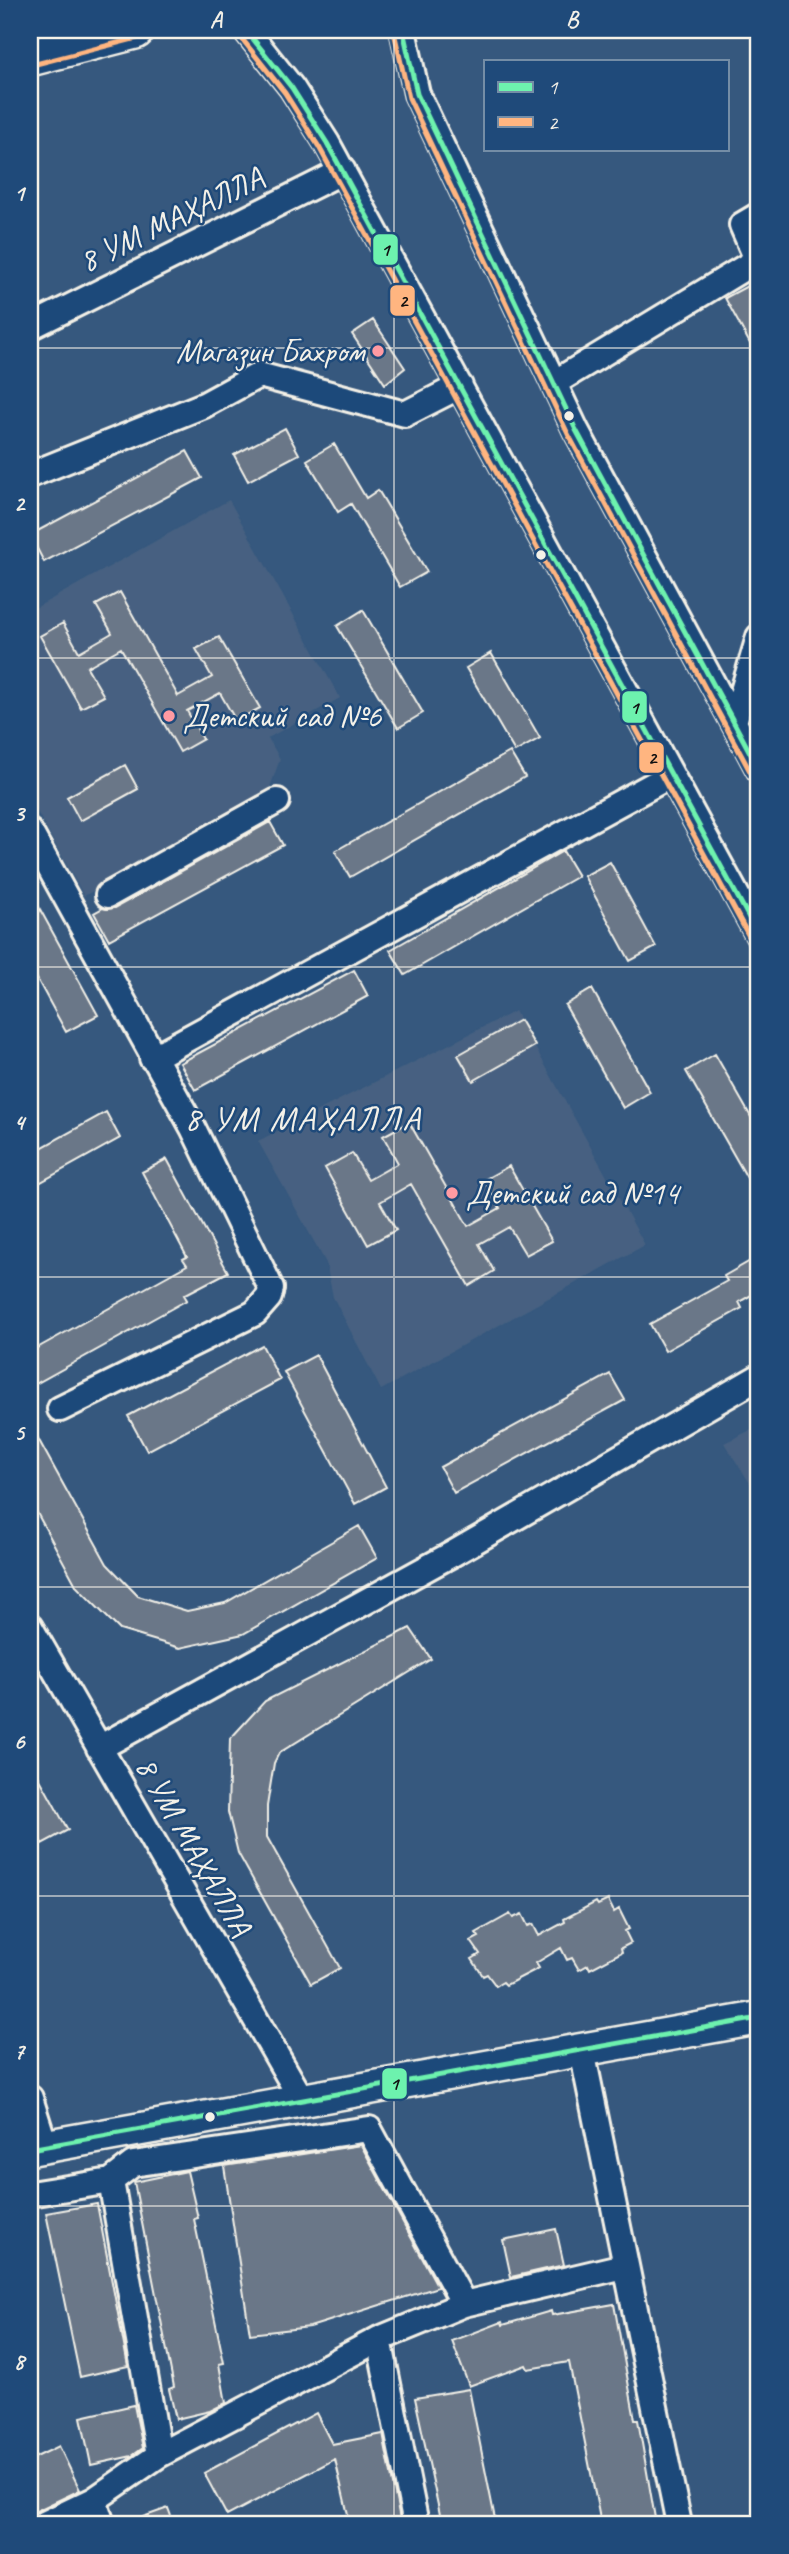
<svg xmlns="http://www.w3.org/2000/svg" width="789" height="2554" viewBox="0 0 789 2554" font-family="Caveat,sans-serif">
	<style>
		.built { fill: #466181 }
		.building { fill: #6a7788; stroke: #f4f1e8; stroke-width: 2 }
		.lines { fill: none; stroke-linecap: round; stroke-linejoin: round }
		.minor-casing { stroke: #f4f1e8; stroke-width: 30 }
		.major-casing { stroke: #f4f1e8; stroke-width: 37 }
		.highway-casing { stroke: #f4f1e8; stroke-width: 42 }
		.minor { stroke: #1f4a7a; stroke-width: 24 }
		.major { stroke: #1f4a7a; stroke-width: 32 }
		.highway { stroke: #1f4a7a; stroke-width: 37 }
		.bus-1-casing { stroke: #1f4a7a; stroke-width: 10 }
		.bus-2-casing { stroke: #1f4a7a; stroke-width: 10 }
		.bus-1 { stroke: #6df2ae; stroke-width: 5 }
		.bus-2 { stroke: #ffb580; stroke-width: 5 }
		.grid { fill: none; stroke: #f4f1e8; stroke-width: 2; stroke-opacity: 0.55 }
		.poi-dot { fill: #ff9aa2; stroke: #1f4a7a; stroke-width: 2.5 }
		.bus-dot { fill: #f4f1e8; stroke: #1f4a7a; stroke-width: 2.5 }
		.labels { text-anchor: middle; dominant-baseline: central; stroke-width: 5; stroke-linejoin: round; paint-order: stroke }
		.street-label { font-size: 33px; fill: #f4f1e8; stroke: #1f4a7a }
		.poi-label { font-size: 33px; fill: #f4f1e8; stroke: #1f4a7a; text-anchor: start }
		.neighbourhood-label { font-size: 35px; letter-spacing: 2px; fill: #f4f1e8; stroke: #1f4a7a }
		.line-badge { stroke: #1f4a7a; stroke-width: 2.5 }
		.pale-badge-label { font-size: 19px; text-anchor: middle; font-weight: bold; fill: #111 }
		.neatline { fill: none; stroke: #f4f1e8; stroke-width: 2.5 }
		.grid-label { font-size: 23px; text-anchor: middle; font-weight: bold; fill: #f4f1e8 }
	</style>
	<rect width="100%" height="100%" fill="#36587e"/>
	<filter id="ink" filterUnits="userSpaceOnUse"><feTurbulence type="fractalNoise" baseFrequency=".0143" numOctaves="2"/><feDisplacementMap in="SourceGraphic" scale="14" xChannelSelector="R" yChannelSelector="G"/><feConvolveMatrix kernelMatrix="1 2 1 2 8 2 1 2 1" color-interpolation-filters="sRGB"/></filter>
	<g filter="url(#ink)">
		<path class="built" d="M229 500 340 698 268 738 280 759 268 793 84 896 30 799V750L37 746 30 733V611Z
			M515 1011 645 1245 381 1390 333 1297 326 1263 258 1141Z
			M759 1426V1497L724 1443Z"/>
		<path class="building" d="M751 284 759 298V360L725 298Z
			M373 320 405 368 385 384 352 334Z
			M285 428 299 454 248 481 234 455Z
			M334 444 366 498 378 490 427 572 400 587 351 504 338 512 307 460Z
			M187 451 202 478 44 562 30 535Z
			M120 592 178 696 212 677 196 649 219 637 260 708 236 721 220 693 187 711 203 739 180 752 121 648 87 667 104 696 81 708 40 636 63 623 79 652 112 633 96 605Z
			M363 610 423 713 398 728 337 626Z
			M491 653 540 738 515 752 466 668Z
			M510 752 525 777 350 877 335 851Z
			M125 765 138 789 80 821 67 797Z
			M270 822 283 845 109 940 94 913 103 908H115Z
			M563 851 578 876 405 975 390 950Z
			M610 862 656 947 630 961 584 876Z
			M30 891 98 1015 66 1032 30 966Z
			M354 970 368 996 195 1090 180 1063Z
			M592 989 650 1092 623 1108 565 1005Z
			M520 1020 535 1046 473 1081 458 1055Z
			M715 1054 759 1131V1199L686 1071Z
			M106 1112 120 1138 30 1188V1154Z
			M409 1122 468 1226 500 1208 484 1180 509 1166 552 1241 526 1255 509 1227 479 1244 494 1271 469 1286 411 1184 380 1202 396 1230 368 1245 325 1168 352 1153 368 1180 398 1163 383 1136Z
			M167 1159 228 1272 184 1295 187 1300 30 1387V1352L187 1265 183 1259 187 1257 142 1172Z
			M759 1256V1291L739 1302 742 1308 665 1351 650 1324 727 1281 724 1276Z
			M262 1345 280 1380 147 1451 128 1416Z
			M316 1355 386 1487 355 1504 284 1372Z
			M610 1374 625 1400 454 1493 440 1467Z
			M30 1424 107 1564 138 1596 187 1611 225 1603 359 1526 377 1558 243 1634 180 1648 120 1630 77 1587 30 1500Z
			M410 1628 431 1659 279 1753 274 1763 267 1806V1837L340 1968 311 1984 238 1853 228 1812 230 1739 265 1701Z
			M30 1761 68 1830 42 1844 30 1822Z
			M608 1900 614 1912 619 1909 629 1929 625 1931 631 1943 621 1948 622 1952 590 1969 588 1965 579 1970 572 1958 567 1960 561 1948 536 1963 539 1968 506 1985 503 1982 496 1986 487 1974 483 1976 472 1959 480 1954 471 1941 479 1937 476 1933 510 1914 513 1918 522 1914 528 1926 533 1924 539 1936 565 1922 564 1919 596 1902 598 1905Z
			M361 2145 438 2287 310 2327 250 2334 224 2166Z
			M187 2171 198 2218 194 2219 224 2363 219 2364 226 2403 210 2411 176 2419 169 2389 174 2387 134 2182Z
			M97 2204 128 2366 80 2377 46 2213Z
			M556 2229 564 2265 511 2277 503 2240Z
			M614 2304 635 2420H638L656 2524H601L569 2362 528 2369 526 2365 469 2386 452 2341 502 2322 503 2325 551 2311 552 2315Z
			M469 2389 496 2524H442L415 2398Z
			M134 2405 143 2448 132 2456 91 2465 81 2417Z
			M316 2413 332 2444 383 2434 401 2524H350L335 2459 227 2516 204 2473Z
			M59 2446 80 2490 30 2514V2460Z
			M168 2508 174 2524H129V2522Z"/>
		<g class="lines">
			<defs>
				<path id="minor" d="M246 30 292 88 327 143 759 936
					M403 30 417 94 576 430 759 769
					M759 215 742 225 759 264
					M30 327 343 171
					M554 383 757 260
					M30 475 204 405 259 375 405 414 460 386
					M734 722 759 637
					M30 832 193 1128 271 1288 269 1297 255 1313 60 1409
					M108 895 277 801
					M152 1058 671 775
					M30 1627 301 2098
					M99 1748 454 1553 759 1377
					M582 2051 679 2524
					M30 2098 45 2146
					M111 2181 159 2455
					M30 2194 111 2181 133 2164 369 2129 464 2304
					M379 2339 416 2524
					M94 2500 102 2524
					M44 2524 94 2500 159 2455 379 2339 464 2304 624 2266"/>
				<path id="major" d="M30 2149 759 2018"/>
				<path id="highway" d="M30 57 135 30"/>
			</defs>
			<use href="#minor" class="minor-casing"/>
			<use href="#major" class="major-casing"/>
			<use href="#highway" class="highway-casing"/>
			<use href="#minor" class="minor"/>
			<use href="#major" class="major"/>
			<use href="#highway" class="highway"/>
			<defs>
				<path id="bus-1" d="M246 30 292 88 327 143 759 936
					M403 30 417 94 576 430 759 769
					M30 2149 759 2018"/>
				<path id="bus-2" d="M394 32 409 98 568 434 751 773
					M239 35 285 93 319 147 751 940
					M32 65 137 38"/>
			</defs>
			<use href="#bus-1" class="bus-1-casing"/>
			<use href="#bus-2" class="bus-2-casing"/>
			<use href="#bus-1" class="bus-1"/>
			<use href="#bus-2" class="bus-2"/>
		</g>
	</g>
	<path class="grid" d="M394 30V2524M30 348H759M30 658H759M30 967H759M30 1277H759M30 1587H759M30 1896H759M30 2206H759"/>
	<g class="poi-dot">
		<circle cx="378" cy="351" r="7"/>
		<circle cx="169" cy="716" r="7"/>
		<circle cx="452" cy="1193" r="7"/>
	</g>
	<g class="bus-dot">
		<circle cx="569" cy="416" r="6"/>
		<circle cx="541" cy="555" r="6"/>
		<circle cx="210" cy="2117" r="6"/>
	</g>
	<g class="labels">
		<g class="street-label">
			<text transform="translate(171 219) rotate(-26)">8 УМ МАҲАЛЛА</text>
			<text transform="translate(194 1846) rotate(60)">8 УМ МАҲАЛЛА</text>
		</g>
		<g class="poi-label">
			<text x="364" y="351" text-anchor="end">Магазин Бахром</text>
			<text x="183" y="716">Детский сад №6</text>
			<text x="466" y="1193">Детский сад №14</text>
		</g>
		<g class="neighbourhood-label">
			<text x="303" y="1118">8 УМ МАҲАЛЛА</text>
		</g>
	</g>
	<g class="line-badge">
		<rect x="372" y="233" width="27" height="33" rx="7" fill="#6df2ae"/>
		<rect x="389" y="284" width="27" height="33" rx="7" fill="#ffb580"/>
		<rect x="621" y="690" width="27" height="34" rx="7" fill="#6df2ae"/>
		<rect x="638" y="741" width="27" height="33" rx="7" fill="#ffb580"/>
		<rect x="381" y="2067" width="27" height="33" rx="7" fill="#6df2ae"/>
	</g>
	<g class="pale-badge-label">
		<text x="385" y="256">1</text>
		<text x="403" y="307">2</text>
		<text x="634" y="714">1</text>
		<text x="652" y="764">2</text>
		<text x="394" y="2090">1</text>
	</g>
	<rect width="789" height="2554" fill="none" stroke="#1f4a7a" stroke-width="77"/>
	<rect x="484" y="60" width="245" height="91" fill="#1f4a7a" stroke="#748da6" stroke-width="2"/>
	<rect x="498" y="82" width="35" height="10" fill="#6df2ae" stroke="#748da6" stroke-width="2"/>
	<text x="548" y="94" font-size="21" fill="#f4f1e8">1</text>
	<rect x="498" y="117" width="35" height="10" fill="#ffb580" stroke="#748da6" stroke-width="2"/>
	<text x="548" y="130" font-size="21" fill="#f4f1e8">2</text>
	<rect x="38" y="38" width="712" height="2478" class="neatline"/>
	<g class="grid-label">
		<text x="216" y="27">A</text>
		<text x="572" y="27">B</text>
		<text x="19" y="201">1</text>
		<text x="19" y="511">2</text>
		<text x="19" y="821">3</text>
		<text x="19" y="1130">4</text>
		<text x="19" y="1440">5</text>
		<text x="19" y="1749">6</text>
		<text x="19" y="2059">7</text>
		<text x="19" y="2369">8</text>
	</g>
</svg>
